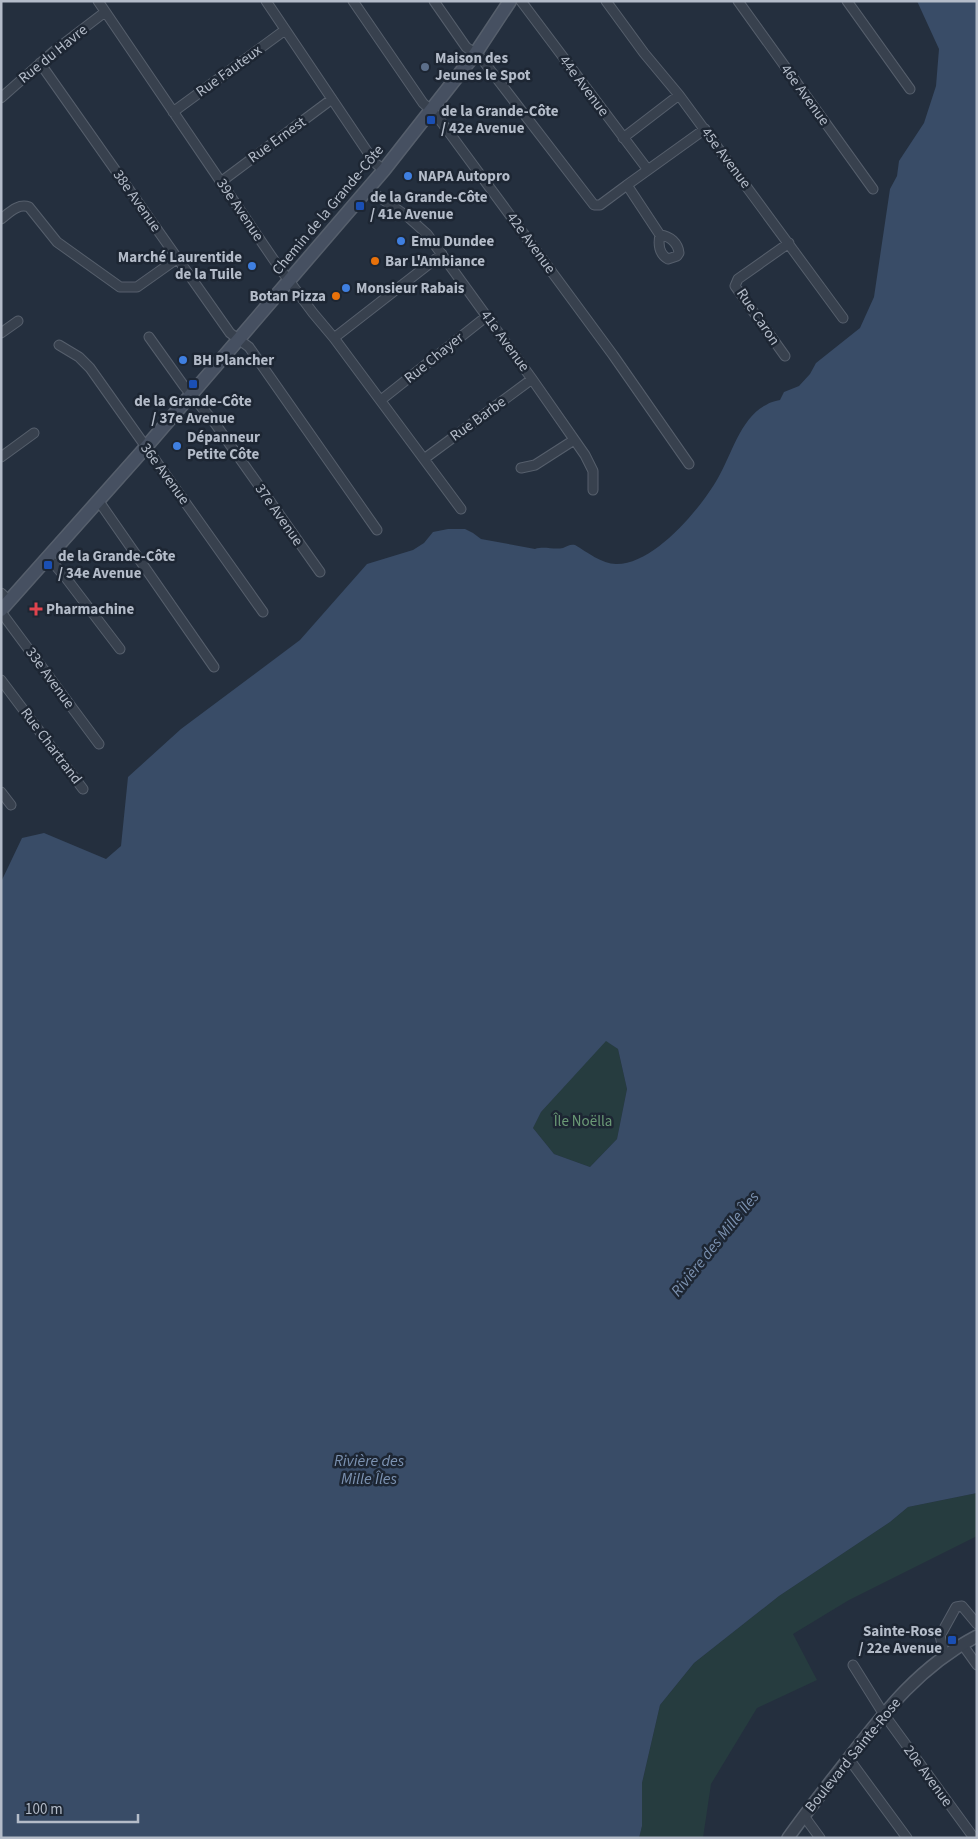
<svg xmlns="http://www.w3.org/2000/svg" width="978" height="1839" viewBox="0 0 978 1839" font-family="'Source Sans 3',sans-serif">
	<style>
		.green { fill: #263c3f }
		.water { fill: #394c67; fill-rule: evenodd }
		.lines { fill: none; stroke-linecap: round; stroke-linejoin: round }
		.minor-casing { stroke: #565f6c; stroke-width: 11 }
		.tertiary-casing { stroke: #565f6c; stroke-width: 14 }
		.secondary-casing { stroke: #565f6c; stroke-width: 15 }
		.minor { stroke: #38414e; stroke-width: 9 }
		.tertiary { stroke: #38414e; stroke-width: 11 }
		.secondary { stroke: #465061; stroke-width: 12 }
		.service-dot { fill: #5c6f8a; stroke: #1d2633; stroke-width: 2 }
		.transit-dot { fill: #1a4fb4; stroke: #1d2633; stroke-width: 2 }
		.shop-dot { fill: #3f7fe0; stroke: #1d2633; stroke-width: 2 }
		.food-dot { fill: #e8710a; stroke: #1d2633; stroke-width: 2 }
		.health-dot { fill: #e0444e; stroke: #1d2633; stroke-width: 2 }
		.labels { text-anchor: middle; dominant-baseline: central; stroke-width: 5; stroke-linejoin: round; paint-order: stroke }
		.street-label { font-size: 15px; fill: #b4bcc9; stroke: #1d2633 }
		.poi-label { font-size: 15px; font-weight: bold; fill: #b4bcc9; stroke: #1d2633; text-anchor: start }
		.park-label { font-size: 15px; fill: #6b9a76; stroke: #1d2633 }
		.water-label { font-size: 16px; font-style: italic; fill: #7c92b1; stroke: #1d2633 }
	</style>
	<rect width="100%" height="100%" fill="#242f3e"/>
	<path class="green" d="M606 1040 618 1049 627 1089 617 1139 590 1167 554 1154 533 1128 541 1112Z
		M977 1493V1536L849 1600 793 1634 817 1680 757 1708 711 1784 703 1838H639L642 1826V1783L660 1705 694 1663 779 1596 890 1522 908 1507Z"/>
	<path class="water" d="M917 1H977V1493L908 1507 890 1522 779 1596 694 1663 660 1705 642 1783V1826L639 1838H1V882L22 838 44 833 106 859 121 846 128 777 181 729 300 640 367 564 413 550 424 543 433 532 448 529H465L473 533 481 539 535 549C544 546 554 550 563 548 568 546 570 544 575 545 587 552 602 564 616 564 654 565 701 508 718 478 731 456 741 417 766 405 770 402 776 401 780 400L784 392 799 386 810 374 816 363 860 328 874 297 890 189 897 176 899 161 924 123 936 86 939 49ZM606 1041 618 1049 627 1089 617 1139 590 1167 554 1154 533 1128 541 1112Z"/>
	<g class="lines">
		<defs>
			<path id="minor" d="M98 1 278 266 313 313 334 338 461 509
				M266 1 375 163 384 170
				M353 1 423 103 437 116 613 355 689 464
				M434 1 466 47 481 58 594 205H600L627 185
				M521 1 648 170
				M606 1 644 53 679 95 843 318
				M738 1 873 189
				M847 1 910 89
				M40 63 230 333 249 347 377 530
				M1 98 54 51 105 12
				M173 112 285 30
				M623 138 679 95
				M222 181 332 99
				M368 189 408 217 427 234 532 379 585 455 593 471V490
				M1 219C9 213 18 203 29 207L57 242 120 287H137L178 258
				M660 235C658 244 659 254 668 259L677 256 679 253C678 243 670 236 660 235L627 185 705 129
				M1 333 18 321
				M149 337 184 386 214 422 320 572
				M334 338 442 254
				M59 345 79 357 90 368 263 612
				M785 356 735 286 738 279 789 243
				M381 400 487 316
				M1 457 34 433
				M424 459 532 379
				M521 468 535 465 574 440
				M98 500 214 667
				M48 557 66 578 120 649
				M1 593 9 601
				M1 612 99 744
				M1 680 83 789
				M1 792 11 805
				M962 1644 977 1665
				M945 1656 940 1636 956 1607 962 1606 977 1624
				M853 1665 883 1713 974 1838
				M849 1759 907 1838
				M804 1816 820 1838"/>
			<path id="tertiary" d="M788 1838C807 1811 828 1785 848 1759 886 1710 920 1666 977 1636"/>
			<path id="secondary" d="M1 610 146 447 384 170 475 54 510 1"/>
		</defs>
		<use href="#minor" class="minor-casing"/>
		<use href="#tertiary" class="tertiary-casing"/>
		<use href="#secondary" class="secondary-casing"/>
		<use href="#minor" class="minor"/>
		<use href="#tertiary" class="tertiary"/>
		<use href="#secondary" class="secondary"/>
	</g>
	<circle class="service-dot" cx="425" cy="67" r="5"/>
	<g class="transit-dot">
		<rect x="426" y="115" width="10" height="10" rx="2.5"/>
		<rect x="355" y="201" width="10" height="10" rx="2.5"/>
		<rect x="188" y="379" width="10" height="10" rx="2.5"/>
		<rect x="43" y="560" width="10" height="10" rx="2.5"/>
		<rect x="947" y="1635" width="10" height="10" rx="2.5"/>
	</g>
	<g class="shop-dot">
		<circle cx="408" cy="176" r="5"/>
		<circle cx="401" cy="241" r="5"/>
		<circle cx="252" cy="266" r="5"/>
		<circle cx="346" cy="288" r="5"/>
		<circle cx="183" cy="360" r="5"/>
		<circle cx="177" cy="446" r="5"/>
	</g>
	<g class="food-dot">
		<circle cx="375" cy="261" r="5"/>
		<circle cx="336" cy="296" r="5"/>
	</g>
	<path class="health-dot" d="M33.5 601.5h5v5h5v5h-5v5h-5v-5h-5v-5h5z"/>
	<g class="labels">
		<g class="street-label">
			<text transform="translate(53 54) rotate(-39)">Rue du Havre</text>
			<text transform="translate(229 71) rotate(-36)">Rue Fauteux</text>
			<text transform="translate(584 86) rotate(53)">44e Avenue</text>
			<text transform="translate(805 95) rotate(54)">46e Avenue</text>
			<text transform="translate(277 140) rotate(-36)">Rue Ernest</text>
			<text transform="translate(726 158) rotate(53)">45e Avenue</text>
			<text transform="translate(137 201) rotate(55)">38e Avenue</text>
			<text transform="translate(240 210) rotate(56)">39e Avenue</text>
			<text transform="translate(328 210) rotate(-50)">Chemin de la Grande-Côte</text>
			<text transform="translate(531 243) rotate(54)">42e Avenue</text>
			<text transform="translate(758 317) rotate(56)">Rue Caron</text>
			<text transform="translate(505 341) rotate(54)">41e Avenue</text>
			<text transform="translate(434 358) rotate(-39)">Rue Chayer</text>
			<text transform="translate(478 419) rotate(-36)">Rue Barbe</text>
			<text transform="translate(165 474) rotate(54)">36e Avenue</text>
			<text transform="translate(279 515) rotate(55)">37e Avenue</text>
			<text transform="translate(50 678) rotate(54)">33e Avenue</text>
			<text transform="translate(51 746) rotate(53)">Rue Chartrand</text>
			<text transform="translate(853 1755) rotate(-51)">Boulevard Sainte-Rose</text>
			<text transform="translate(928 1776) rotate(54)">20e Avenue</text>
		</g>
		<g class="poi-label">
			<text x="435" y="58">Maison des<tspan x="435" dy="17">Jeunes le Spot</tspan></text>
			<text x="441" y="111">de la Grande-Côte<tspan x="441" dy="17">/ 42e Avenue</tspan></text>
			<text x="418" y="176">NAPA Autopro</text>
			<text x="370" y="197">de la Grande-Côte<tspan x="370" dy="17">/ 41e Avenue</tspan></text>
			<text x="411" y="241">Emu Dundee</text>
			<text x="242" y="257" text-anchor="end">Marché Laurentide<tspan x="242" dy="17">de la Tuile</tspan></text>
			<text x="385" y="261">Bar L'Ambiance</text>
			<text x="356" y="288">Monsieur Rabais</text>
			<text x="326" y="296" text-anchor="end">Botan Pizza</text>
			<text x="193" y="360">BH Plancher</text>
			<text x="193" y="401" text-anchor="middle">de la Grande-Côte<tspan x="193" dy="17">/ 37e Avenue</tspan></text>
			<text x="187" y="437">Dépanneur<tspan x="187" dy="17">Petite Côte</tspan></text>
			<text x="58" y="556">de la Grande-Côte<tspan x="58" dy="17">/ 34e Avenue</tspan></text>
			<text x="46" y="609">Pharmachine</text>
			<text x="942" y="1631" text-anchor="end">Sainte-Rose<tspan x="942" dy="17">/ 22e Avenue</tspan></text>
		</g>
		<g class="park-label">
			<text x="583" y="1121">Île Noëlla</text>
		</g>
		<g class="water-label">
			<text transform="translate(715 1244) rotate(-51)">Rivière des Mille Îles</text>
			<text x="369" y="1461">Rivière des<tspan x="369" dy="18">Mille Îles</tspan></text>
		</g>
	</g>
	<rect width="978" height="1839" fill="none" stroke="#b4bcc9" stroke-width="5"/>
	<path d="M18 1814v8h120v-8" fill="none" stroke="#b4bcc9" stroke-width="2.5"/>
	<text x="25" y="1814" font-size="15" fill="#b4bcc9" stroke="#1d2633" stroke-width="4" paint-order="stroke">100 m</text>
</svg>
